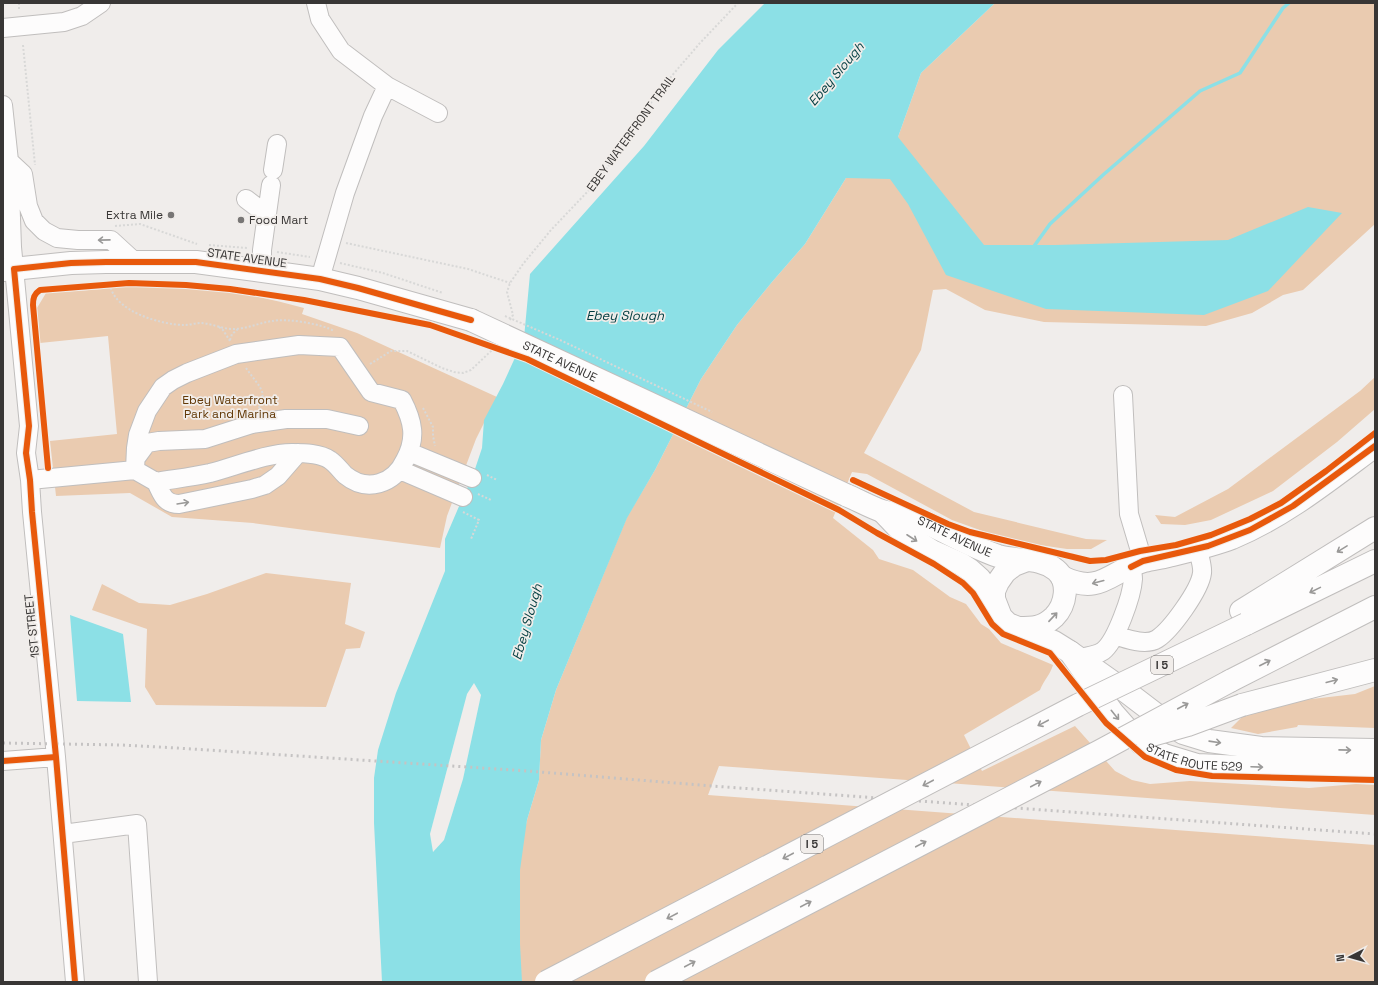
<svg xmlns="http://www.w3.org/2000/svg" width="1378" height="985" viewBox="0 0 1378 985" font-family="'Space Grotesk',sans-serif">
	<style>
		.green { fill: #eacbb0 }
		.water { fill: #8ce0e6 }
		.pier { fill: #f0edeb }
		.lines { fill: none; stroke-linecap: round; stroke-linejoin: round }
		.stream { stroke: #8ce0e6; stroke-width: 3.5 }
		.minor-casing { stroke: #c0bebd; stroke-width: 20 }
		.major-casing { stroke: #c0bebd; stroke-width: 24 }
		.highway-casing { stroke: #c0bebd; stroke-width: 24 }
		.path { stroke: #d8d8d7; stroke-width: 2; stroke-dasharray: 2 2; stroke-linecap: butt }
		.minor { stroke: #fdfcfc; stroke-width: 18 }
		.major { stroke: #fdfcfc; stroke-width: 22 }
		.highway { stroke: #fdfcfc; stroke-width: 22 }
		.rail { stroke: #c5c3c3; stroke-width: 3; stroke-dasharray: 2 4; stroke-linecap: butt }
		.major-bridge-casing { stroke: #c0bebd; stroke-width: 24; stroke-linecap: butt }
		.highway-bridge-casing { stroke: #c0bebd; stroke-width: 24; stroke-linecap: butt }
		.path-bridge { stroke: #d8d8d7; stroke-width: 2; stroke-dasharray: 2 2; stroke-linecap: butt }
		.major-bridge { stroke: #fdfcfc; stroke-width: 22 }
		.highway-bridge { stroke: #fdfcfc; stroke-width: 22 }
		.cycleway-casing { stroke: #f1edea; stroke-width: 8 }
		.cycleway { stroke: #e8590c; stroke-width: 6 }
		.oneway { stroke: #9a9998 }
		.poi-dot { fill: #787675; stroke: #f1edea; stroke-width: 1.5 }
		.labels { text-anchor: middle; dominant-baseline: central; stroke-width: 3.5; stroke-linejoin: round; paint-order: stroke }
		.shield { fill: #f1edea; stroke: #706d6b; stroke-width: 1 }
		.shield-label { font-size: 11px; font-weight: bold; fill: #383635 }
		.street-label { font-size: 12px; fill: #383635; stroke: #f1edea }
		.poi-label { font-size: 12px; fill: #383635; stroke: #f1edea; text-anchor: end }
		.park-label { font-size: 12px; fill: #623806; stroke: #f1edea }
		.water-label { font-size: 13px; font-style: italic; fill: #003d40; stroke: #f1edea }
	</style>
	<rect width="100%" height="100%" fill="#f0edeb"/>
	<path class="green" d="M995 3H1375V224L1303 290 1283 295 1252 313 1206 326 1044 322 985 310 946 289 933 290 921 350 864 453 974 512 1086 539 1107 540 1091 549H1067L1026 543 988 533 952 520 867 474 852 472 833 518 873 550 879 559 913 570 950 597 966 604 981 624 989 629 1001 643 1053 665C1050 675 1044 680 1040 690L964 735 982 771 1075 726 1115 771 1132 780 1150 784 1190 781 1309 788 1356 784 1375 785V815L719 766 708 795 1375 845V982H510V897L527 820 539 780 541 740 556 690 627 517 655 470 701 379 737 325 772 282 805 244 846 178 898 137 921 73Z
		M103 282C171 280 237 290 304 308L302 314 357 333 497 397 476 439 447 516 440 548 253 523 172 517 130 493 56 496 50 441 117 434 108 336 40 343 37 308 46 293 103 289Z
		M1375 377V409L1337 442 1273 491 1211 520 1185 525 1161 524 1155 515 1175 517 1228 489 1360 391Z
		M266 573 351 583 345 624 365 632 360 648 346 649 326 707 156 705 145 687 147 629 92 610 102 584 139 603 170 605 207 594Z
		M1375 686V728L1298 725 1297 727 1258 734 1231 728 1245 714 1303 700 1355 694Z"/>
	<path class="water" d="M765 3H995L921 73 898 137 984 245H1055L1228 240 1308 207 1342 213 1268 291 1204 315 1046 309 946 275 908 204 890 179 846 178 805 244 772 282 737 325 701 379 655 470 627 518 556 690 541 740 539 780 527 820 520 870V944L522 982H382L374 823V778L378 750 396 693 445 571V539L463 497 472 478 482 448 484 420 503 384 524 338 530 274 644 146 718 50Z
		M70 615 123 634 131 702 77 701Z"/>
	<path class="pier" d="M474 683 481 695 463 779 444 840 433 852 430 834 467 694Z"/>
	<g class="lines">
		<path class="stream" d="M1032 249 1050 224 1103 175 1200 91 1240 73 1283 8 1289 3"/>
		<defs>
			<path id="minor" d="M316 3 320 19 341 51 387 86 438 113
				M3 28 64 22 82 16 101 3
				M3 105 9 161 12 247 29 426 26 453 30 480 32 512 56 757 75 982
				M9 161 23 174 28 206 34 221 44 231 57 238 78 240H111L135 262
				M273 170 277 144
				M246 199 267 215
				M262 270V250L271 185
				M320 279 345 193 373 116 387 86
				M299 345 340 347 371 392 402 400C413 421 417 438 405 460 394 484 367 493 345 475 340 470 336 464 330 460 320 453 304 453 292 453 267 453 234 467 210 473 192 477 174 479 156 482L135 470 136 448 138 435 147 411 163 387 173 380 187 373 236 354Z
				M1123 395 1129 514 1143 561
				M409 452 472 478
				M136 458 147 443 159 441 205 439 252 424 286 419H327L359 426
				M400 470 463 497
				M30 480 135 470
				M156 482C162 494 164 504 179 504L252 489 265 485 278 476 298 453
				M1115 635C1126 639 1146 646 1157 639 1171 630 1200 590 1202 573 1203 566 1199 556 1198 549
				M1079 658C1085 657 1099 654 1103 651 1116 641 1132 596 1133 579 1133 575 1132 571 1131 567
				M3 761 56 757
				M63 834 137 824 148 982"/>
			<g id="major">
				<path d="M3 270 71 263 106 262H196L320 279 358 288 471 320"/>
				<path id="s1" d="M846 495C858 500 870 507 882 511 891 514 901 513 909 516 939 527 968 546 998 556 1018 562 1039 556 1056 570 1070 582 1066 605 1054 617 1042 628 1034 628 1018 628"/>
				<path d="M883 512 902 532 932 551 961 564 970 570 980 579 994 599"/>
				<path id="s2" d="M1027 560 1014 565 1005 572 998 582 994 591V599L1001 617 1008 624 1054 642 1070 652 1113 713 1128 730 1141 743 1164 755 1197 765 1316 770H1375"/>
				<path d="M1062 577C1101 596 1110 571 1144 561 1151 559 1160 558 1168 556 1189 551 1211 546 1232 538 1285 516 1329 480 1375 446"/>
			</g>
			<path id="highway" d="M1241 611 1375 528
				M1246 624 1375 561
				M1070 652 1128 693 1166 722 1183 733 1209 741 1261 748 1375 750
				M1230 681 1375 607
				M1242 705 1375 670"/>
		</defs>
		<use href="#minor" class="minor-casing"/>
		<use href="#major" class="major-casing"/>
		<use href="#highway" class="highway-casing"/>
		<path class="path" d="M19 3V9
			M23 45 35 165
			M115 226 140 224 197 244
			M346 243 468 269 510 283
			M209 245 247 248
			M277 252 310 257
			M340 263 383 273 443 293
			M110 284C113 311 161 325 185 325 190 325 195 323 200 323 211 323 222 329 233 329 246 329 259 323 272 321 287 318 322 324 334 331
			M510 320 513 315 507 292 510 283 523 264 551 230 591 188 610 164 633 132 657 93 700 43 738 3
			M219 327 223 330 230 341
			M230 340 232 334 238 329
			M370 364 391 351H407L442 368 454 372 463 373 471 370 491 351 493 348
			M246 368 260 387 263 394 259 408
			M423 408 433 427V436L435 446
			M487 475 497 480
			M478 494 491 500
			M463 512 479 520 471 539"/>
		<use href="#minor" class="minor"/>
		<use href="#major" class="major"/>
		<use href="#highway" class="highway"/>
		<path class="rail" d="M3 743 122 745 177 748 528 771 712 786 1375 834"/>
		<defs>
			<g id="major-bridge">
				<path id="s3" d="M471 320 846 495"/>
			</g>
			<path id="highway-bridge" d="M1145 737 1188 725 1242 705
				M546 982 1078 705 1246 624
				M656 982 1100 751 1230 681"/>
		</defs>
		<use href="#major-bridge" class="major-bridge-casing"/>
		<use href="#highway-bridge" class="highway-bridge-casing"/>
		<path class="path-bridge" d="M505 316 560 340 712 412"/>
		<use href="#major-bridge" class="major-bridge"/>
		<use href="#highway-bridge" class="highway-bridge"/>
		<defs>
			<path id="cycleway" d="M48 468 33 305C33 298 34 294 40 290L129 283 186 285 230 289 304 300 430 325 527 359 839 510 877 533 934 564 963 583 973 593 992 624 1003 634 1050 653 1106 723 1145 757 1176 770 1212 776 1375 780
				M853 480 948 524 970 532 1090 561 1106 560 1140 551 1176 545 1211 535 1250 519 1281 503 1326 471 1375 433
				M1131 567 1143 561 1208 546 1250 530 1293 506 1375 446
				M3 761 56 757
				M75 982 56 757 32 512 30 480 26 453 29 426 14 269 71 263 106 262H196L320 279 358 288 471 320"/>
		</defs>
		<use href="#cycleway" class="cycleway-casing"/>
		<use href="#cycleway" class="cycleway"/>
	</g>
	<defs><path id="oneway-shaft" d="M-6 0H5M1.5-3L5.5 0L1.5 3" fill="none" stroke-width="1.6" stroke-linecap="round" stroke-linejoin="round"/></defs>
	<g class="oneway">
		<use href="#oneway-shaft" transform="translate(104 240) rotate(179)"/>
		<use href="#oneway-shaft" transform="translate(183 503) rotate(-9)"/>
		<use href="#oneway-shaft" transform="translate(912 538) rotate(33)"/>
		<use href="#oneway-shaft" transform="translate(1342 549) rotate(148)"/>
		<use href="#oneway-shaft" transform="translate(1098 582) rotate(165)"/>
		<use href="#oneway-shaft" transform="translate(1315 590) rotate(154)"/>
		<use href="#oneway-shaft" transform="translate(1053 617) rotate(-47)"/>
		<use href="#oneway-shaft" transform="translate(1265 663) rotate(-27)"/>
		<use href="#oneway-shaft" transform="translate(1332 681) rotate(-15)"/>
		<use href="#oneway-shaft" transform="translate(1183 706) rotate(-28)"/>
		<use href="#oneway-shaft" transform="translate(1115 715) rotate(51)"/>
		<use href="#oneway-shaft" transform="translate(1043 723) rotate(152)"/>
		<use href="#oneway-shaft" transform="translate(1215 742) rotate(8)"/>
		<use href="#oneway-shaft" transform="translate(1345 750) rotate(1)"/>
		<use href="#oneway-shaft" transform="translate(1257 767) rotate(2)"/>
		<use href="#oneway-shaft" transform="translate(928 783) rotate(152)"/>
		<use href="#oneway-shaft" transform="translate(1036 784) rotate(-28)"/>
		<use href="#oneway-shaft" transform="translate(921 844) rotate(-28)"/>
		<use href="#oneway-shaft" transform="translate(788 856) rotate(152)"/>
		<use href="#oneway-shaft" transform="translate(806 904) rotate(-28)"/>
		<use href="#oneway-shaft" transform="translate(672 916) rotate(152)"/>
		<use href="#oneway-shaft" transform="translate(690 964) rotate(-28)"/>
	</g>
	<g class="poi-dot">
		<circle cx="171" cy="215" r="4"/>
		<circle cx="241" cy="220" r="4"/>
	</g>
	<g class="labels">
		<g class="shield">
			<rect x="1151" y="656" width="22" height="18" rx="3"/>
			<rect x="801" y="835" width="22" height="18" rx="3"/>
		</g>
		<g class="shield-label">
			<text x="1162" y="665">I 5</text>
			<text x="812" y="844">I 5</text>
		</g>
		<g class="street-label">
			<text transform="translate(631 133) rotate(-54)">EBEY WATERFRONT TRAIL</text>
			<text transform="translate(247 258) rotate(8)">STATE AVENUE</text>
			<text stroke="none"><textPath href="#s3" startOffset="98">STATE AVENUE</textPath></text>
			<text stroke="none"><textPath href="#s1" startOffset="117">STATE AVENUE</textPath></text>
			<text transform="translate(32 626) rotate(-96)">1ST STREET</text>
			<text stroke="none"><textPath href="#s2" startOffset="325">STATE ROUTE 529</textPath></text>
		</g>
		<g class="poi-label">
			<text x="163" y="215">Extra Mile</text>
			<text x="249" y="220" text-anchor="start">Food Mart</text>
		</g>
		<g class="park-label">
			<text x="230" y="400">Ebey Waterfront<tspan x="230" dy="14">Park and Marina</tspan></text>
		</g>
		<g class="water-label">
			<text transform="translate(836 74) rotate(-50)">Ebey Slough</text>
			<text x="625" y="315">Ebey Slough</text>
			<text transform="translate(527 622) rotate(-74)">Ebey Slough</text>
		</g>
	</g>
	<rect width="1378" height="985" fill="none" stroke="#383635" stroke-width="8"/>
	<g transform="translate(1350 957) rotate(264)" stroke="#f1edea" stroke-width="3" paint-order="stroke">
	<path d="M0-3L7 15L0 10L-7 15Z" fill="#383635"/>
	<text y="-6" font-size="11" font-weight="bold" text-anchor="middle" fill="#383635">N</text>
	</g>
</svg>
